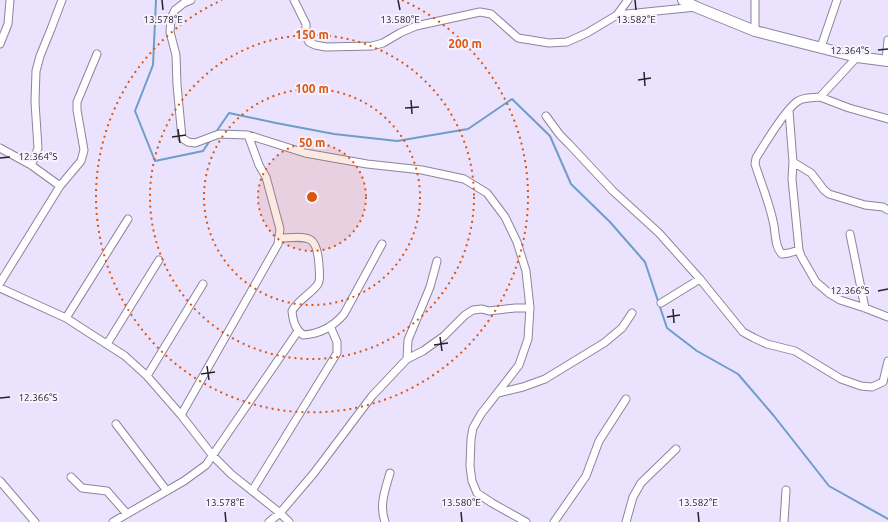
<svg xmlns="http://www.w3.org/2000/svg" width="888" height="522" viewBox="0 0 888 522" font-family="Ubuntu,sans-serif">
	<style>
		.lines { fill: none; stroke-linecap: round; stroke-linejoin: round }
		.stream { stroke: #6d9dc9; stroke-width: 2 }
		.street-casing { stroke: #8c849d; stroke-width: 9 }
		.secondary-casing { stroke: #8c849d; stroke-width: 12 }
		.street { stroke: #fff; stroke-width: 7 }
		.secondary { stroke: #fff; stroke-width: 10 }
		.ticks { fill: none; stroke: #27232d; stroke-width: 1.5 }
		.ring { fill: none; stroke: #de560e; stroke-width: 2; stroke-dasharray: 2 4 }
		.ticks-label { font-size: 10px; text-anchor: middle; fill: #27232d; stroke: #f6f2fe; stroke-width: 4; stroke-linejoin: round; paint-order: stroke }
		.centre { fill: #de560e; stroke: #f6f2fe; stroke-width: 2 }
		.ring-label { font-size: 12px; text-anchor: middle; font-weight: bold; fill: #de560e; stroke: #f6f2fe; stroke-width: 4; stroke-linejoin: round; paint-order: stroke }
	</style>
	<rect width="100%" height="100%" fill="#ebe2fe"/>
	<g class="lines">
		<path class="stream" d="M156 0 153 65 135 111 155 161 203 151 211 139
			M216 132 229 113 276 123 334 134 397 141 468 129 512 99 550 136 571 184 610 222 645 262 667 328 697 351 738 374 774 416 829 486 888 519"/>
		<defs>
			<path id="street" d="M191 0 184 3 175 10 171 18 170 32 176 55 177 85 182 138 188 142 195 143 219 134 248 135 305 153 367 164 422 170 464 179 487 193 505 217 517 242 526 271 530 308 528 339 519 365 481 414 473 428 471 439 470 466 472 481 477 493 492 503 526 522
				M294 0 306 24V37L309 42 315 45 326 47 372 46 383 43 400 33 416 26 480 12 491 14 518 38 549 43 567 42 587 33 617 15 696 7
				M617 15 628 0
				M755 31V0
				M0 44 8 24 10 0
				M821 47 837 0
				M886 60 888 40
				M820 97 849 108 888 119
				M789 111 793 162 792 179 799 250 801 256 816 282 830 294 840 300 865 308 888 317
				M546 116 560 135 569 144 613 191 659 233 700 279
				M0 148 31 165 60 186
				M793 162 811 173 824 190 829 194 865 205 883 207 888 210
				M31 165 34 159 38 148 35 102 36 71 40 56 51 29 62 0
				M850 234 865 308
				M280 238C308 237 317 233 319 265 319 271 321 279 318 284 312 293 298 300 292 311 293 321 295 329 303 335 319 334 333 327 344 314L382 244
				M799 250 789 253 782 254C774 247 776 231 773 221 769 202 761 183 755 164L756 158C764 145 786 108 798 101 804 97 813 98 820 97L857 57
				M0 283 60 186 81 161 84 150 77 110V102L97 54
				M0 288 66 318 125 356 147 376 181 415 213 456 231 474 280 513 289 522
				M661 303 700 279 743 332 754 338 767 344 795 351 841 379 861 386 872 387 883 382 888 361
				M66 318 128 219
				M107 344 159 260
				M407 359 408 340 430 287 437 261
				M147 376 203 284
				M498 393 523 387 545 379 604 343 622 328 632 313
				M181 415 278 244 280 229 266 177 259 165 248 135
				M116 424 167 491
				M71 477 82 488 107 491 127 514
				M0 481 35 522
				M252 491 337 353V342L330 326
				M113 522 184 481 206 465 298 331
				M269 522 280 513 314 473 372 396 407 359 423 351 444 336 465 315 473 310 482 309 489 311 515 308H530
				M385 522C379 505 385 490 390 473
				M554 522 586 476 599 441 626 399
				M626 522 633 497 641 483 676 449
				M784 522 786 490"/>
			<path id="secondary" d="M683 0 696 7 755 31 857 57 888 61"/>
		</defs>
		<use href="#street" class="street-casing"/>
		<use href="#secondary" class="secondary-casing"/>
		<use href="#street" class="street"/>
		<use href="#secondary" class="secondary"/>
	</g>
	<path class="ticks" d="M162 0 163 10M398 0 400 10M635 0 636 10M878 50 888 49M644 72 645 86M638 80 651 78M411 100 412 114M405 108 419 107M178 129 180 143M172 137 186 135M0 158 10 157M878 291 888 289M673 309 674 323M667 317 680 315M440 337 442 351M434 345 448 343M207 366 209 380M201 374 215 372M0 398 10 397M225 512 226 522M461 512 462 522M698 512 699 522"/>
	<circle cx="312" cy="197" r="54" fill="#de560e" fill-opacity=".12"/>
	<g class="ring">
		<circle cx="312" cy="197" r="54"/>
		<circle cx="312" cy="197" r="108"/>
		<circle cx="312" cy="197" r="162"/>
		<path d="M402 0A216 216 0 1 1 222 0"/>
	</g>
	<g class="ticks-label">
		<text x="163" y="23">13.578°E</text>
		<text x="400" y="23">13.580°E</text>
		<text x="636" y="23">13.582°E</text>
		<text x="850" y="54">12.364°S</text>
		<text x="38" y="160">12.364°S</text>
		<text x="850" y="294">12.366°S</text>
		<text x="38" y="401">12.366°S</text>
		<text x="225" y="506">13.578°E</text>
		<text x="461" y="506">13.580°E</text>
		<text x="698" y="506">13.582°E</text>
	</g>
	<circle cx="312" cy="197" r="6" class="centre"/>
	<g class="ring-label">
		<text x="312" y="39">150 m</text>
		<text x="465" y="48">200 m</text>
		<text x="312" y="93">100 m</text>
		<text x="312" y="147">50 m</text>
	</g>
</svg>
